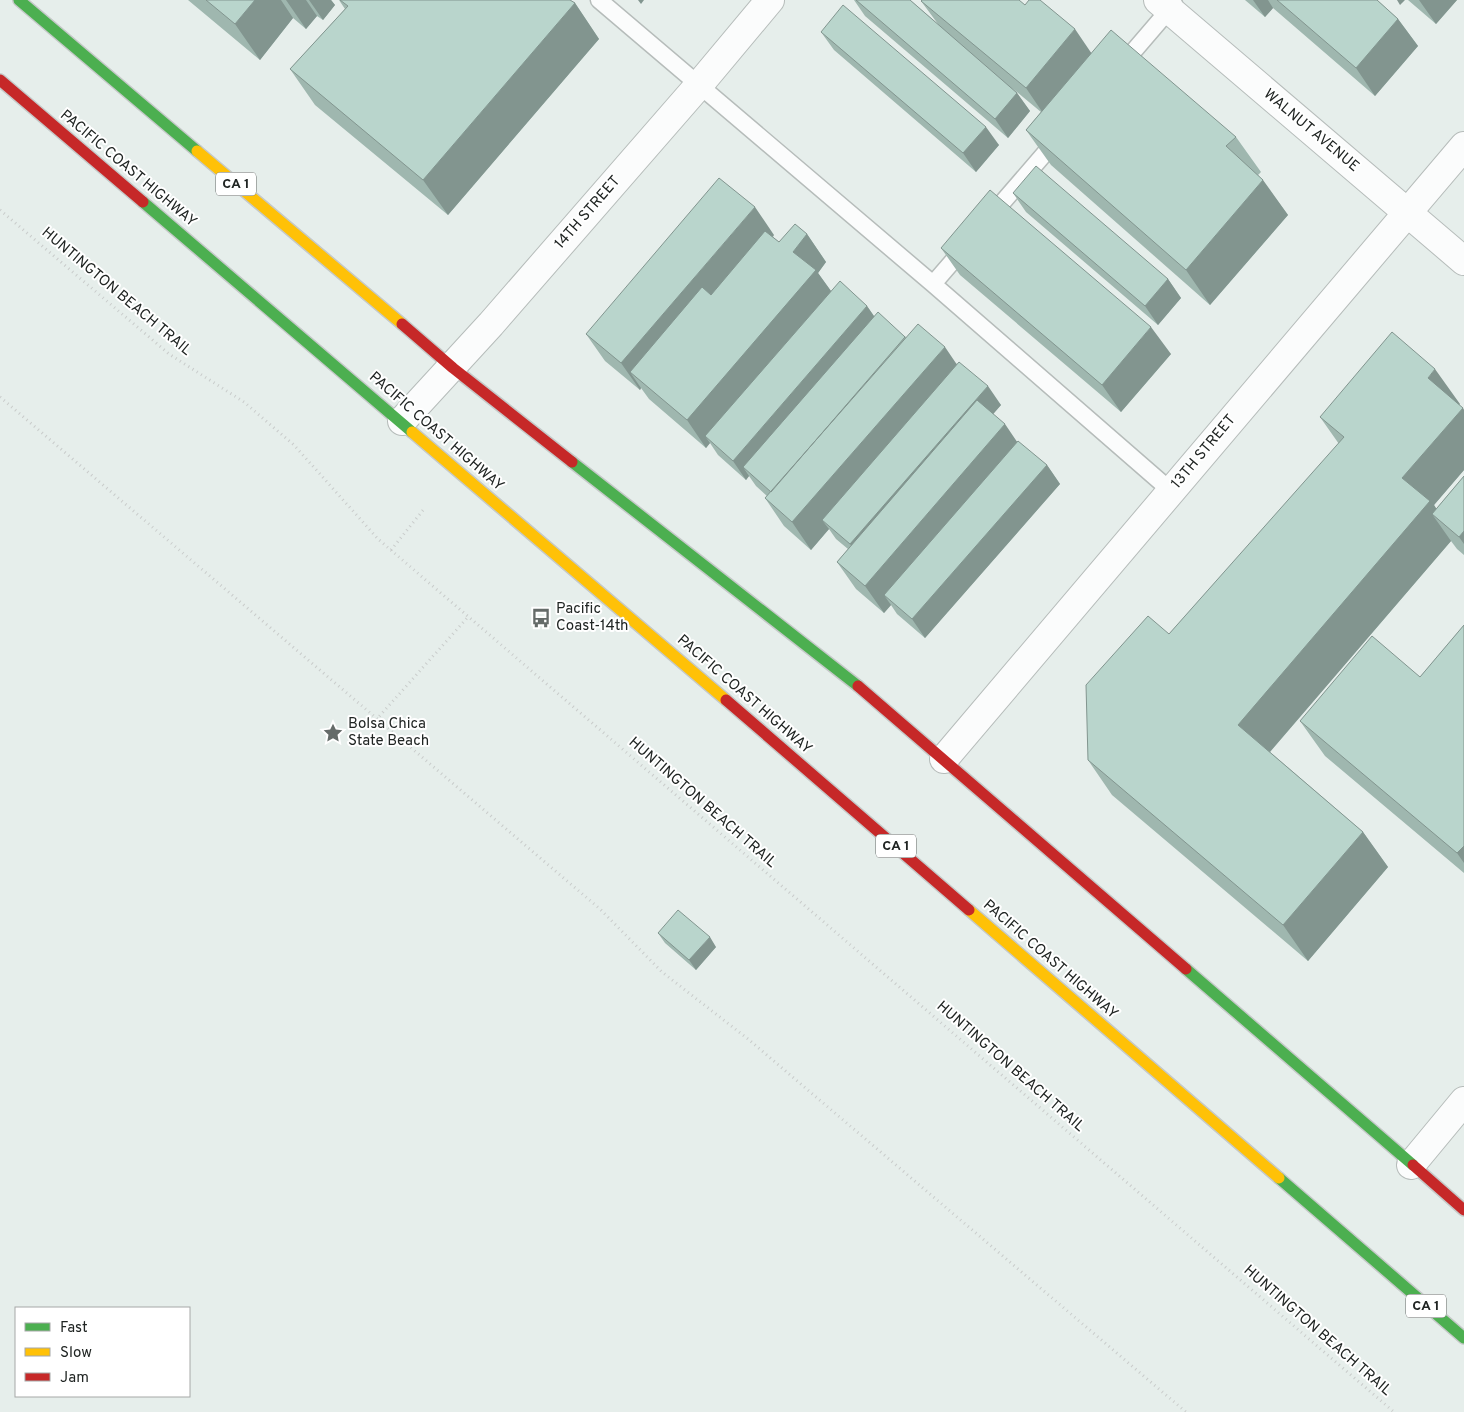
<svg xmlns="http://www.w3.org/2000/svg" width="1464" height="1412" viewBox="0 0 1464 1412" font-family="Overpass,sans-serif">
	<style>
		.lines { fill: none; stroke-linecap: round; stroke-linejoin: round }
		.lane-casing { stroke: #b6bcba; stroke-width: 19 }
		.street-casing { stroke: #b6bcba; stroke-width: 30 }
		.fast-casing { stroke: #c5c9c8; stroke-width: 14 }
		.slow-casing { stroke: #c5c9c8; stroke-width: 14 }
		.jam-casing { stroke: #c5c9c8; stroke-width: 14 }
		.path { stroke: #c9cccb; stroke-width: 3; stroke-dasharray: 1 4; stroke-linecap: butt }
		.lane { stroke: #fbfcfc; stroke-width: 16 }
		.street { stroke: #fbfcfc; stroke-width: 28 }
		.fast { stroke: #4caf50; stroke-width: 11 }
		.slow { stroke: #ffc107; stroke-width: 11 }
		.jam { stroke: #c62828; stroke-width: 11 }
		.wall { fill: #9fb7af }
		.shaded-wall { fill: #82958f }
		.building { fill: #b9d5cc; stroke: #82958f }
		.labels { text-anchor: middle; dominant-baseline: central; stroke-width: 4; stroke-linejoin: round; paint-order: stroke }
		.shield { fill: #fff; stroke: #636665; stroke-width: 1 }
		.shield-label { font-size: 14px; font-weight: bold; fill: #202523 }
		.street-label { font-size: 15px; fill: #202523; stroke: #fff }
		.poi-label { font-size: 15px; fill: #202523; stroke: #fff; text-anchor: start }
	</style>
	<rect width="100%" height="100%" fill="#e6eeeb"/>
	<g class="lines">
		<defs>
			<path id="lane" d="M599 0 933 284 1171 491
				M1120 67 1174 4
				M989 218 1058 138
				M933 284 965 247"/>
			<path id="street" d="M1158 0 1464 261
				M402 421 491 324 699 85 770 0
				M944 759 1464 146
				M1411 1165 1464 1101"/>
			<path id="fast" d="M19 0 197 151
				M143 202 412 432
				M572 462 858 686
				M1186 969 1413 1165
				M1279 1178 1464 1338"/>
			<path id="slow" d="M197 151 402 324
				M412 432 726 700
				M969 910 1279 1178"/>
			<path id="jam" d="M0 80 143 202
				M402 324 453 368 572 462
				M858 686 1186 969
				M726 700 969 910
				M1413 1165 1464 1210"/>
		</defs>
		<use href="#lane" class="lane-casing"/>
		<use href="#street" class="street-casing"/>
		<use href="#fast" class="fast-casing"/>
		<use href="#slow" class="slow-casing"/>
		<use href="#jam" class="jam-casing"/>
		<path class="path" d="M0 210 169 354 244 402 294 445 378 539 1394 1412
			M0 397 600 909 662 972 748 1039 1186 1412
			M391 550 424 509
			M376 720 468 617"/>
		<use href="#lane" class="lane"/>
		<use href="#street" class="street"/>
		<use href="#fast" class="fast"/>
		<use href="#slow" class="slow"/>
		<use href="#jam" class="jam"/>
	</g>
	<path class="wall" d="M188 0H331L335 5 323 20 317 16 306 29 293 18 260 60Z
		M339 0H570L575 3 599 39 448 215 315 105 290 69 345 9Z
		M854 0H910L938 24 921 1 1025 5 1091 53 1236 137 1261 172 1258 175 1288 215 1210 305 1051 165 1026 130 1041 112 1012 88 1017 93 1030 111 1008 138 865 16Z
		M1245 0H1377L1398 19 1418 46 1375 96 1273 8 1265 17Z
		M1408 0H1457L1436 24Z
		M821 32 999 145 976 172 834 50Z
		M1013 193 1168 279 1181 298 1158 325 1026 212Z
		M807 234 826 262 818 273 831 291 867 306 874 316 906 337 957 364 1001 405 993 414 1017 442 1047 465 1060 484 925 638 897 614 891 605 884 613 856 589 837 562 848 549 836 539 829 529 811 550 784 526 765 498 767 496 756 486 749 476 746 480 718 455 710 443 706 448 649 399 641 388 640 390 605 361 586 334 774 235 773 237 779 242Z
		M941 248 1171 354 1121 412 960 275Z
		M1460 404 1459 405 1464 410V470L1434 505 1436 509 1464 476V555L1457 549 1451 541 1270 752 1363 832 1388 867 1308 961 1112 795 1088 760 1169 634 1339 444 1320 417Z
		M1464 625V873L1325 756 1300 721 1420 677Z
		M658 933 716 947 696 970 665 943Z"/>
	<path class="shaded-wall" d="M255 0H281L293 18 260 60 235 24Z
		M286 0H306L317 16 306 29Z
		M309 0H331L335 5 323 20Z
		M638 0H644L641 4Z
		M1253 0H1268L1273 8 1265 17Z
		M1397 0H1405L1400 5Z
		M1419 0H1457L1436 24Z
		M575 3 599 39 448 215 423 180Z
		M1398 19 1418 46 1375 96 1356 68Z
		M1075 29 1094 57 1045 116 1026 88Z
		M1017 93 1030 111 1008 138 995 119Z
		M986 127 999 145 976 172 963 153Z
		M1263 180 1288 215 1210 305 1186 270Z
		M755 207 774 235 645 384 630 372 641 388 640 390 621 363Z
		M807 234 826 262 818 273 836 298 705 436 710 443 706 448 687 420 793 252Z
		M1168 279 1181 298 1158 325 1145 306Z
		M867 306 880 325 743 467 749 476 746 480 733 461Z
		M1151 327 1171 354 1121 412 1102 385Z
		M945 347 964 375 822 520 829 529 811 550 792 522Z
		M1435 369 1460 404 1452 413 1428 378Z
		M988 386 1001 405 864 563 850 544Z
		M1463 408 1464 410V470L1434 505 1450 529 1432 514 1451 541 1263 760 1238 725 1402 478Z
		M1005 424 1024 452 884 595 891 605 884 613 865 586Z
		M1047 465 1060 484 925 638 912 619Z
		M1464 531V544L1459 537Z
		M1363 832 1388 867 1308 961 1283 925Z
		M1464 846V863L1457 853Z
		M710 937 716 947 696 970 689 960Z"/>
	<path class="building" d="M206 0H255L235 24Z
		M340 0H570L575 3 423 180 290 69 348 6Z
		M856 0H910L1017 93 995 119Z
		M922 0H1019L1025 5 1029 0H1040L1075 29 1026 88 921 1Z
		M1277 0H1377L1398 19 1356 68Z
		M843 5 986 127 963 153 821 32Z
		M1111 30 1236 137 1226 146 1263 180 1186 270 1026 130Z
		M1036 166 1168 279 1145 306 1013 193Z
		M719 178 755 207 621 363 586 334Z
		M990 190 1151 327 1102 385 941 248Z
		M795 224 807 234 793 252 816 270 687 420 630 372 702 287 711 295 765 231 779 242Z
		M840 281 867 306 733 461 705 436Z
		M878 312 905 337 771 492 743 467Z
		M918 324 945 347 792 522 765 498Z
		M1392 332 1435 369 1428 378 1463 408 1402 478 1430 501 1238 725 1363 832 1283 925 1088 760 1086 685 1148 616 1169 634 1344 437 1320 417Z
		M959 362 988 386 850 544 822 520Z
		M977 400 1005 424 865 586 837 562Z
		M1018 441 1047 465 912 619 884 595Z
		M1464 476V531L1459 537 1432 514Z
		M1464 625V846L1457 853 1300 721 1372 636 1420 677Z
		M678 910 710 937 689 960 658 933Z"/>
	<defs>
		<symbol id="bus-bare" viewBox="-9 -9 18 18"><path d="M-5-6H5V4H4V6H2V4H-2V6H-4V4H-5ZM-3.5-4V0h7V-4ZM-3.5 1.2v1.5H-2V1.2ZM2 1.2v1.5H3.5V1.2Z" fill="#656b69" stroke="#fff" stroke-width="2.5" paint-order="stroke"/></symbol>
		<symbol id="sight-bare" viewBox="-9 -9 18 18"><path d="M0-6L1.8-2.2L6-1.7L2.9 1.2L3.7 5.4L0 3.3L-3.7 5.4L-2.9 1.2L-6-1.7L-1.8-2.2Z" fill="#656b69" stroke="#fff" stroke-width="2.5" paint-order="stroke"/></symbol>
	</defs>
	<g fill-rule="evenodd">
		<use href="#bus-bare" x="527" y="604" width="28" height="28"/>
		<use href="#sight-bare" x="319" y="719" width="28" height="28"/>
	</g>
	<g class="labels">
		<g class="shield">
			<rect x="216" y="172.5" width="40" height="23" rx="4"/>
			<rect x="876" y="834.5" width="40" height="23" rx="4"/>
			<rect x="1406" y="1294.5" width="40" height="23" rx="4"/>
		</g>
		<g class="shield-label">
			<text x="236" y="184">CA 1</text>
			<text x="896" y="846">CA 1</text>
			<text x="1426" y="1306">CA 1</text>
		</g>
		<g class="street-label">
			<text transform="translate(1311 131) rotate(40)">WALNUT AVENUE</text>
			<text transform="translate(128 169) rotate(40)">PACIFIC COAST HIGHWAY</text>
			<text transform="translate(588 213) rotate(-49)">14TH STREET</text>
			<text transform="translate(116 292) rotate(40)">HUNTINGTON BEACH TRAIL</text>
			<text transform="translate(436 432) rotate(41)">PACIFIC COAST HIGHWAY</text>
			<text transform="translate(1204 452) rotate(-50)">13TH STREET</text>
			<text transform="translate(744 695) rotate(41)">PACIFIC COAST HIGHWAY</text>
			<text transform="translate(702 803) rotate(41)">HUNTINGTON BEACH TRAIL</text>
			<text transform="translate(1050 960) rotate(41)">PACIFIC COAST HIGHWAY</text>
			<text transform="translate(1010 1067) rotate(41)">HUNTINGTON BEACH TRAIL</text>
			<text transform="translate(1317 1331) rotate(41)">HUNTINGTON BEACH TRAIL</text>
		</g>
		<g class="poi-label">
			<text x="556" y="609">Pacific<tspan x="556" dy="17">Coast-14th</tspan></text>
			<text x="348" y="724">Bolsa Chica<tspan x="348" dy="17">State Beach</tspan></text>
		</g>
	</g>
	<rect x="15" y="1307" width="175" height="90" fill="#ffffff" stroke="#a6a8a7"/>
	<rect x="25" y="1323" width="25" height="8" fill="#4caf50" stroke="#a6a8a7"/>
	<text x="60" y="1332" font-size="15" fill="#202523">Fast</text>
	<rect x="25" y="1348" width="25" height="8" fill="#ffc107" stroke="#a6a8a7"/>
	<text x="60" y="1357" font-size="15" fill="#202523">Slow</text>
	<rect x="25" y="1373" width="25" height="8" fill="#c62828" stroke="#a6a8a7"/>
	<text x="60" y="1382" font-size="15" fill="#202523">Jam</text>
</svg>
